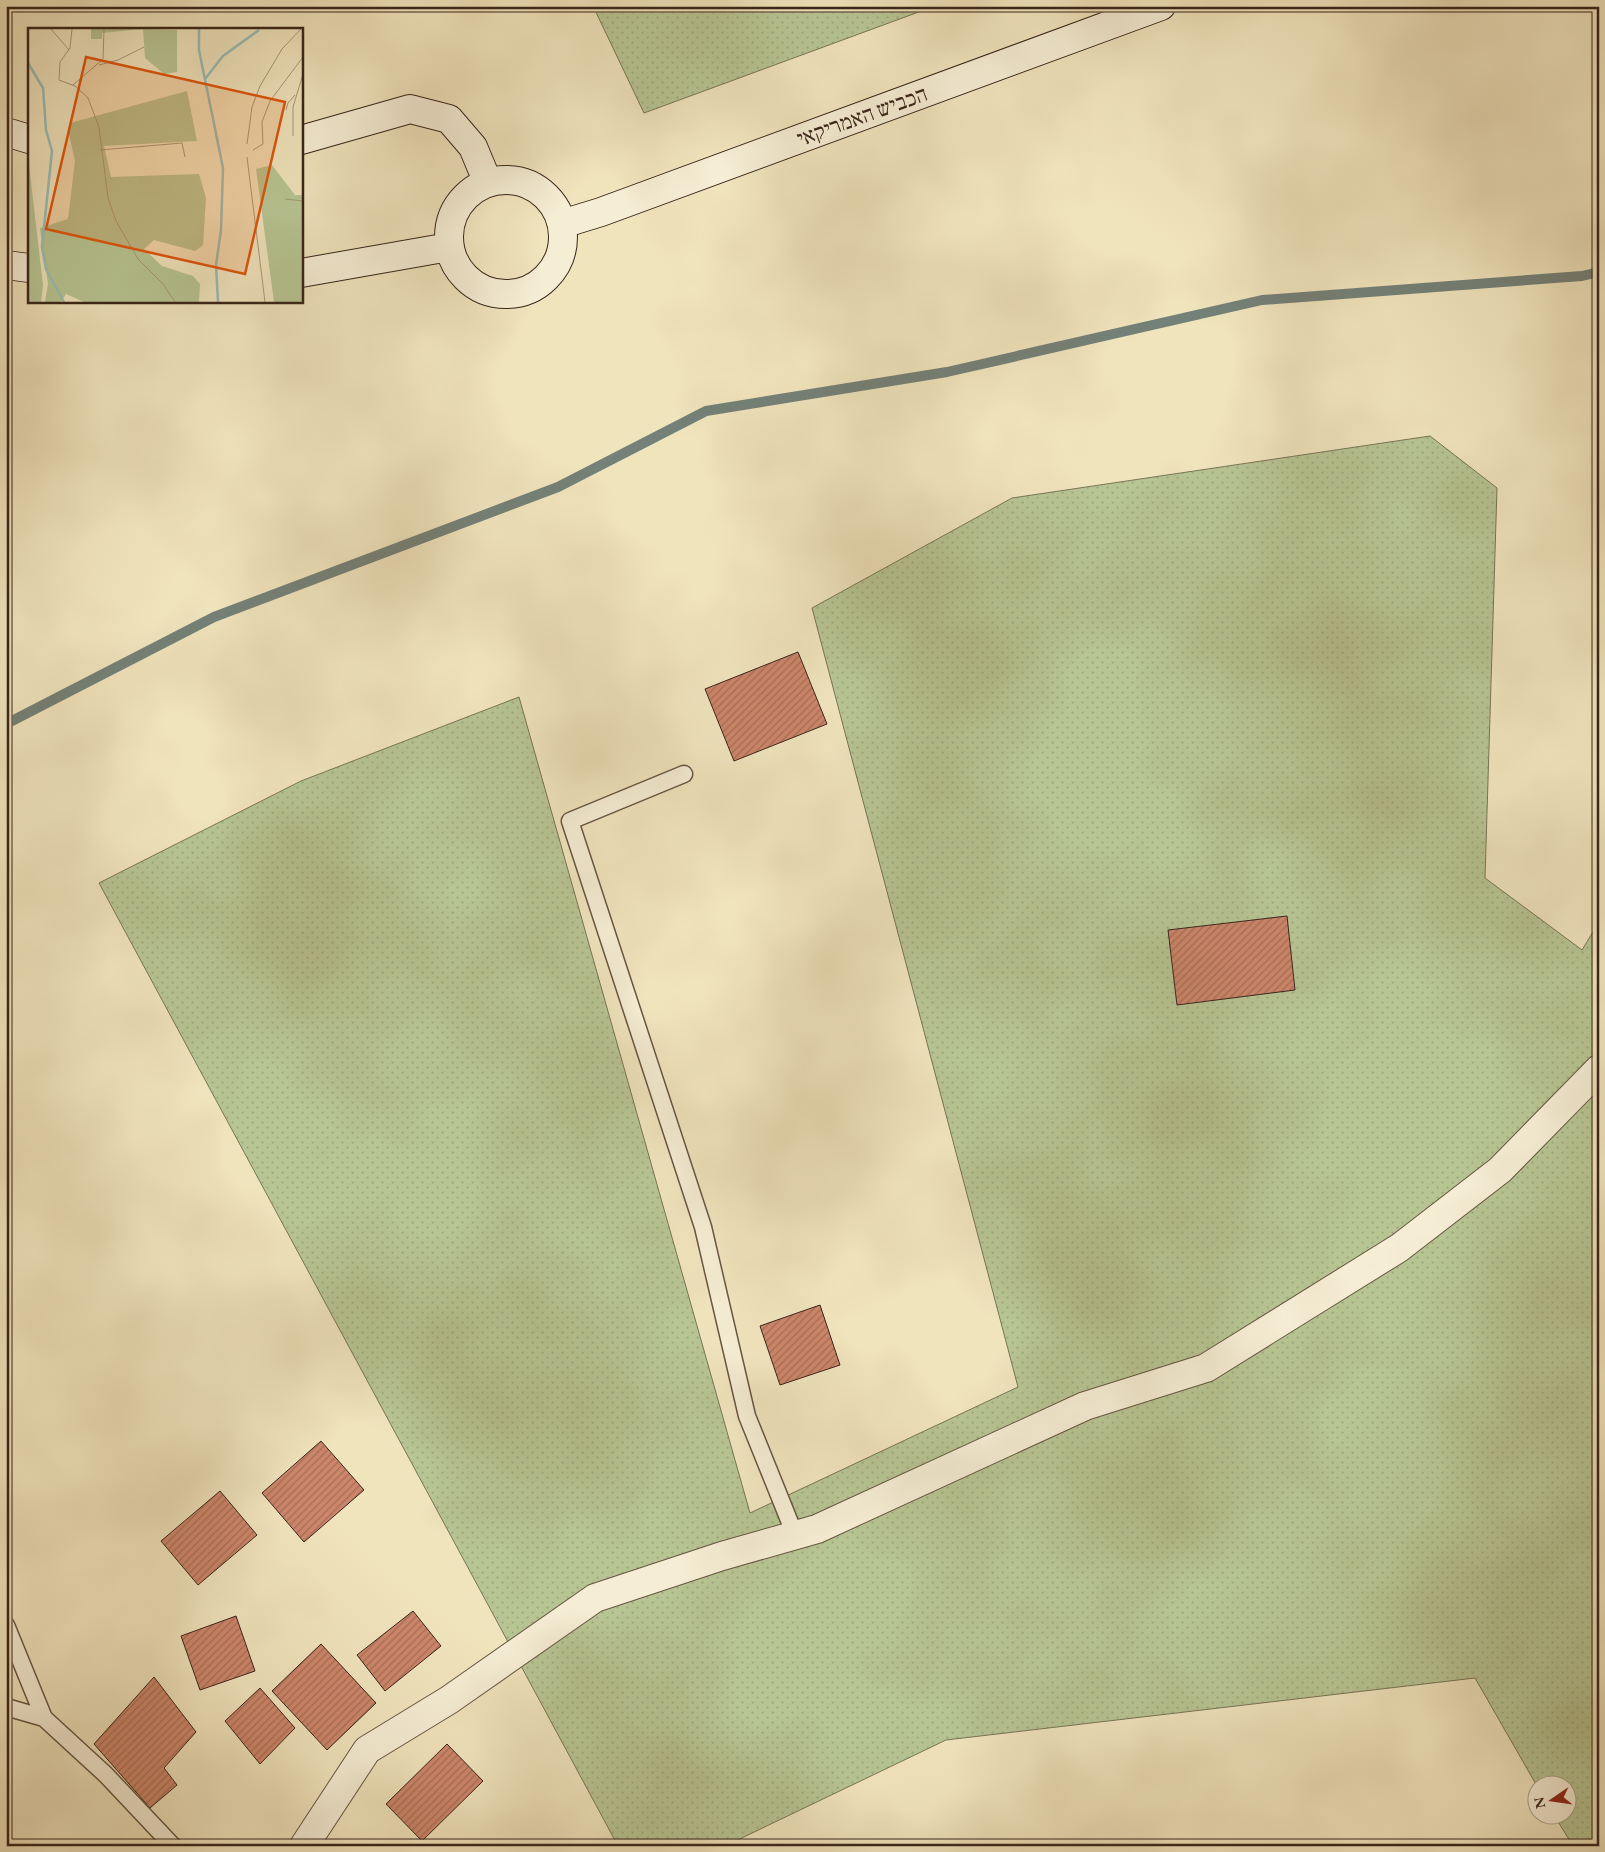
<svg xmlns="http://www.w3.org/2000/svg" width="1605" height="1852" viewBox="0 0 1605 1852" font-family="'EB Garamond','Frank Ruhl Libre',serif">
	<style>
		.grass { fill: url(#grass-dots); stroke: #787556 }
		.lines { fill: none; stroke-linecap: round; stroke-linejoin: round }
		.stream { stroke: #748178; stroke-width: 10 }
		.building { fill: url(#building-hatch); stroke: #39251a }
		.lane-casing { stroke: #675543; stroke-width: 19 }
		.street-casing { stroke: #675543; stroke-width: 30 }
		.secondary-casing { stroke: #39251a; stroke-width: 30 }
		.lane { stroke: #f5edd4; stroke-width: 16 }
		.street { stroke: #f5edd4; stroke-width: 28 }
		.secondary { stroke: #f5edd4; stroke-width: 28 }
		.labels { text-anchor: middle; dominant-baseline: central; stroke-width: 4.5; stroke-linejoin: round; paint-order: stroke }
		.street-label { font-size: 22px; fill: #39251a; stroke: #f5edd4 }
		.inset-river { fill: none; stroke: #9bbeb7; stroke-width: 2.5 }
		.inset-road { fill: none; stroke: #a7987c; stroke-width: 1 }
		.view { fill: #df560d; fill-opacity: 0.15; stroke: #df560d; stroke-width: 2.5 }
		.inset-edge { fill: none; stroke: #39251a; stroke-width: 2.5 }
	</style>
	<defs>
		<pattern id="grass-dots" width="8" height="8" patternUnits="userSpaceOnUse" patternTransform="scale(1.25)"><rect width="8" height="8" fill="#b7c593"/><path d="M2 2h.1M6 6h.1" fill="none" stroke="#9ea97e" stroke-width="1.8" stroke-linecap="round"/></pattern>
		<pattern id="building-hatch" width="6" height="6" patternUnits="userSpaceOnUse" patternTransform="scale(1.25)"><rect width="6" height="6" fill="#cd866b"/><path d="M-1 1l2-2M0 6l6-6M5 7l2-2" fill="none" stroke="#a76d57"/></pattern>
	</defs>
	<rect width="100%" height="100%" fill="#f0e4bd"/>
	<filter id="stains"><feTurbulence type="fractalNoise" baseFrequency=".004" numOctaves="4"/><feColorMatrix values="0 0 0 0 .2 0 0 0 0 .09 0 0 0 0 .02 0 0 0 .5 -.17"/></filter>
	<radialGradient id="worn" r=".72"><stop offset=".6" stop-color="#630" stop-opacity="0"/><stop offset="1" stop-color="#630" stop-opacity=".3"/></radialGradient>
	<path class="grass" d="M593 6H935L644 113Z
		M1430 436 1497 488 1485 878 1582 950 1599 922V1846H1573L1554 1815 1568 1814V1784H1538L1537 1786 1475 1678 946 1740 725 1846H618L99 883 301 781 519 697 750 1513 1018 1387 812 608 1012 498Z"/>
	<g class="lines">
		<path class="stream" d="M6 724 214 617 558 487 706 411 947 372 1262 300 1582 276 1599 272"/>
	</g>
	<path class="building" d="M798 652 827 724 734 761 705 689Z
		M1287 916 1295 990 1177 1005 1168 930Z
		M820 1305 840 1365 780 1385 760 1326Z
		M321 1441 364 1490 304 1542 262 1493Z
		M220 1491 257 1535 198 1585 161 1541Z
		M413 1611 441 1646 385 1691 357 1655Z
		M236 1616 255 1671 200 1690 181 1636Z
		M321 1644 376 1703 327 1750 272 1691Z
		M154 1677 196 1732 164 1768 177 1785 150 1808 94 1744Z
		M260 1688 295 1728 260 1764 225 1721Z
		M447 1744 483 1781 422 1841 386 1804Z
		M544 1843V1846H486Z"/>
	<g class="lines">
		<defs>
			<path id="lane" d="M684 774 570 821 703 1227 747 1416 795 1535
				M6 1625 44 1718
				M6 1707 44 1718 106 1775 173 1846"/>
			<path id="street" d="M304 1846 367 1750 449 1700 595 1598 722 1556 817 1529 1085 1406 1206 1368 1399 1248 1500 1170 1599 1069"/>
			<path id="secondary" d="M6 132 29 139
				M301 140 410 109 449 119 473 147 488 183
				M449 237a57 57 0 1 1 114 0a57 57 0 1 1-114 0Z
				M562 224 601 212 1161 6
				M6 265 29 268
				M301 273 449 247"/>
		</defs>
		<use href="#lane" class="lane-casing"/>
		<use href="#street" class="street-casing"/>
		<use href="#secondary" class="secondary-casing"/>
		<use href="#lane" class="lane"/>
		<use href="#street" class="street"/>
		<use href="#secondary" class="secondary"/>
	</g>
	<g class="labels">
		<g class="street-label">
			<text transform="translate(862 116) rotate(-20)">הכביש האמריקאי</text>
		</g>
	</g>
	<g transform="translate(28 28)">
		<rect width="275" height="275" fill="#f0e4bd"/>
		<path d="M63 1H114L74 5V11H63ZM115 1 149 2V44L136 46 117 30ZM159 63 169 113 76 118 83 149 171 146 178 170 175 217 167 223 126 212 116 221 134 238 165 248 172 256 171 274H56L38 266 33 274H17L20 256 12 200 40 191 47 133 40 102 42 95ZM0 128 15 257 13 274H0ZM244 137 267 167H275V274H246L228 141Z" fill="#b7c593"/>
		<path class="inset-river" d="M171 1V22L195 140 193 202 188 237 190 274M0 35 15 60 18 102 24 123 14 219 18 241 36 274M177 51 195 28 231 2"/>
		<path class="inset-road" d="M23 1 41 22M44 1 42 20 32 34 31 52 47 58 60 70 71 99 80 170 88 193 110 231 135 256 147 274M71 37 90 32 116 19M45 57 75 31 76 1M258 82 260 75 267 67M265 108V79L275 46M219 116 224 79 232 58 254 21 273 1M72 122 154 115 157 129M225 122 235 116 234 94 242 73 275 29M219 129 237 274M257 171 275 173"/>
		<path class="view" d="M58 29 257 74 217 246 18 201Z"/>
		<rect width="275" height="275" class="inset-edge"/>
	</g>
	<rect width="1605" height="1852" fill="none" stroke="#f0e4bd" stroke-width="25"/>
	<rect x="8" y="8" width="1590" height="1837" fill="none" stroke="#39251a" stroke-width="2.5"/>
	<rect x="12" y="12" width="1580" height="1827" fill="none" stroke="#39251a"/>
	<g transform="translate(1552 1800) rotate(257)"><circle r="24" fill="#f5edd4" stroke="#aa9d8a"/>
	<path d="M0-4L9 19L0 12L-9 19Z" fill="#8f2418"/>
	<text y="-8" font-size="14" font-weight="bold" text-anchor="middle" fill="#39251a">N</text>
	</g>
	<rect width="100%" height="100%" filter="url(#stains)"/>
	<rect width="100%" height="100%" fill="url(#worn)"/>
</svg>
